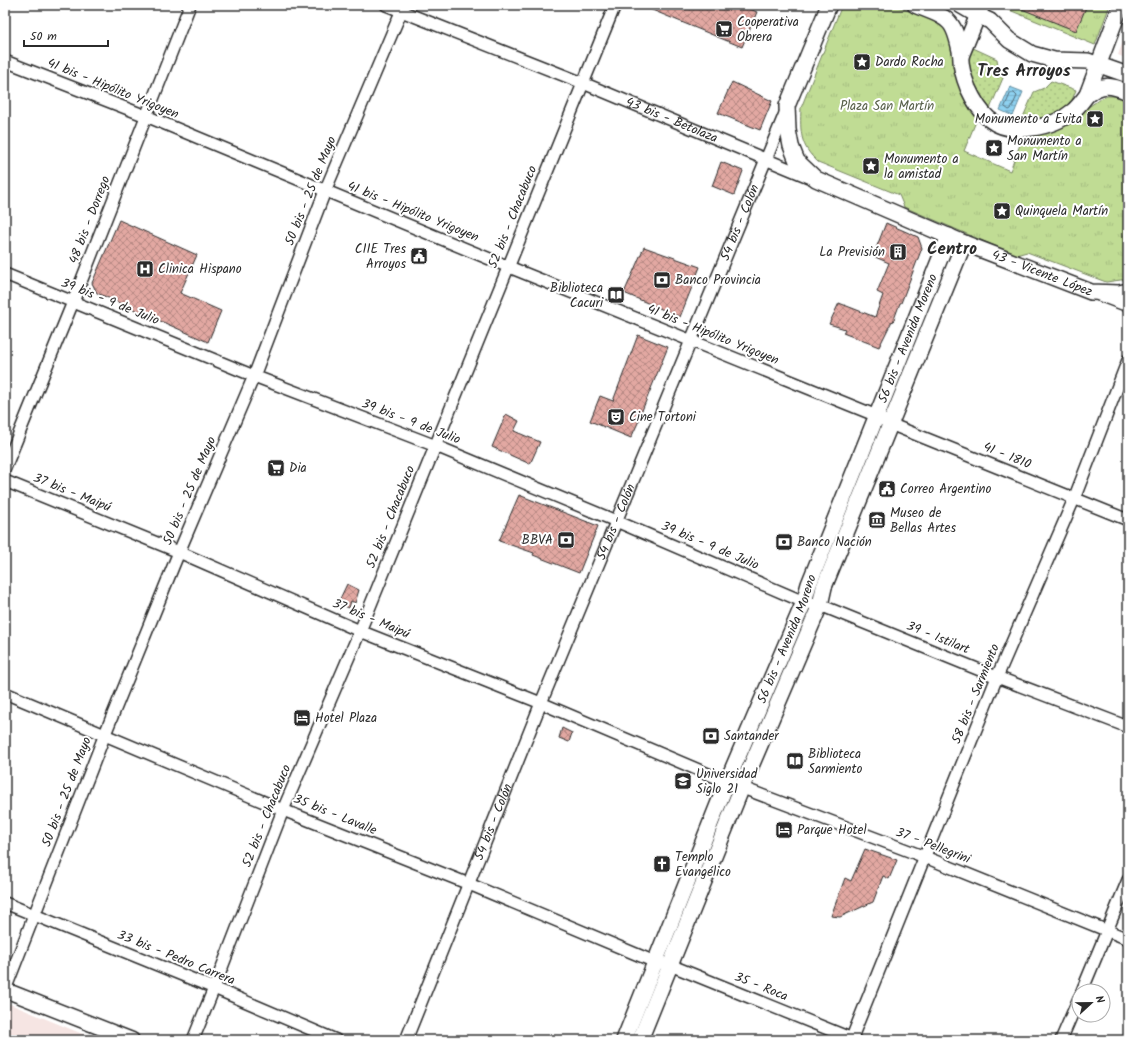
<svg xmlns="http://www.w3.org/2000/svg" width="1133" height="1045" viewBox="0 0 1133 1045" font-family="Kalam,sans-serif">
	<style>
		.built { fill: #f6e5e3 }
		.grass { fill: url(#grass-dots); stroke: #768460 }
		.park { fill: url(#park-tufts); stroke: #768460 }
		.water { fill: url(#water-rules); stroke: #668fa1 }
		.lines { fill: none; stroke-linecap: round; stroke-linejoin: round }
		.shore { stroke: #536d7a; stroke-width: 1 }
		.building { fill: url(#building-cross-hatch); stroke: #2b2b2b }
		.minor-casing { stroke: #2b2b2b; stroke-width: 14 }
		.tertiary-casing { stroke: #2b2b2b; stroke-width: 17 }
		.secondary-casing { stroke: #2b2b2b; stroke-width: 18 }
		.minor { stroke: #fff; stroke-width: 11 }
		.tertiary { stroke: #fff; stroke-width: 14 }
		.secondary { stroke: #fff; stroke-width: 15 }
		.labels { text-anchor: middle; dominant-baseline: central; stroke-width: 4; stroke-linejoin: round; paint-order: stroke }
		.poi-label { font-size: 13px; fill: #2b2b2b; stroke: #fff; text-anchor: start }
		.street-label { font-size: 13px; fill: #2b2b2b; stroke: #fff }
		.park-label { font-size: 13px; fill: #58604a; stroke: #fff }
		.district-label { font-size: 17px; font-weight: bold; fill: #2b2b2b; stroke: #fff }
	</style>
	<defs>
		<pattern id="grass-dots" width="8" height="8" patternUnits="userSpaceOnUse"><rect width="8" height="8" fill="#c0dc94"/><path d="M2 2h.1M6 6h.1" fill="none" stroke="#a5bd80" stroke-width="1.8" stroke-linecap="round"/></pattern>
		<pattern id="park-tufts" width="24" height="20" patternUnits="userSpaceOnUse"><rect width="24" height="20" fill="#c0dc94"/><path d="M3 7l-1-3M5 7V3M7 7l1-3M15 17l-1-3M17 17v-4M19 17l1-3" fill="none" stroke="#a5bd80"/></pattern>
		<pattern id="water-rules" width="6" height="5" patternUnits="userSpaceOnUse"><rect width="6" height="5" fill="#8ed1f0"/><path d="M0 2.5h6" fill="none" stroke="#7bb4ce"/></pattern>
		<pattern id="building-cross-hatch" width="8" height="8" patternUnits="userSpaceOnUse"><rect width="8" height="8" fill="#e2a8a2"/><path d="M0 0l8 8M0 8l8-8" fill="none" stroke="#b78984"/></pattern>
	</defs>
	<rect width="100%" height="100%" fill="#fff"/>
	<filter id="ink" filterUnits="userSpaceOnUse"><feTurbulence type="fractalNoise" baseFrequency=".025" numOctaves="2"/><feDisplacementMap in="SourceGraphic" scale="8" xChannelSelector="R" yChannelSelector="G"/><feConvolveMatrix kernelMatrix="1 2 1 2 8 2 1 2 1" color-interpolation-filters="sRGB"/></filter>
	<g filter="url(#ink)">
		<path class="built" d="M1128 28V59L1118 55Z
			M5 1002 97 1040H5Z"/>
		<path class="grass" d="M971 47 997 59 999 71 1003 78 989 111 982 105 966 66Z
			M1051 81 1076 90 1070 105 1057 116 1020 124 1034 92 1044 88Z
			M941 272 945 274 892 403 888 401Z
			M796 631 800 633 747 763 743 761Z"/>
		<path class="park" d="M842 5H894L943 25 948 32 979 114 964 151 1010 171 1024 134 1074 117 1100 99 1107 96H1115L1128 101V279L1106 282 1027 252 1016 255 904 207 899 195 818 162C800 146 800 132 801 108Z
			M997 5H1110L1095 45Z"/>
		<path class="water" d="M1010 87 1023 92 1013 116 1000 110Z"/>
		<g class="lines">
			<path class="shore" d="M1011 93H1014L1017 96 1011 109 1009 110 1005 107Z"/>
		</g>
		<path class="building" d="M640 5H740L757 12 742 47Z
			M1012 5H1087L1076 31Z
			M732 82 772 101 760 130 718 113Z
			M721 162 743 171 734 195 712 186Z
			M119 220 197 255 180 293 221 311 208 342 97 293 92 283Z
			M886 223 918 237 922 248 901 303H900L893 322 892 321 879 347 843 333 845 329 829 324 839 303 875 317 883 295 877 292 889 263 873 256Z
			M644 247 700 267 680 317 624 293Z
			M638 335 668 347 641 413 642 414 631 438 590 421 600 396 613 401Z
			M506 414 519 421 514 431 540 442 530 464 492 447Z
			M519 495 598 526 579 573 533 555 534 553 499 541Z
			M347 584 359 590 355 603 351 601 349 608 338 603Z
			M562 728 572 733 569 742 559 738Z
			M865 849 897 860 889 879 883 876 873 902 840 917 831 916 845 878 851 881Z"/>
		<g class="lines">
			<defs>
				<g id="minor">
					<path id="s1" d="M386 5 583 83 765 159 811 178"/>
					<path d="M5 61 146 116 509 267 877 416 890 424 1128 520"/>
					<path d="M5 274 254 376 436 446 616 521 804 602 820 605 997 677 1128 727"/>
					<path d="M1099 295 1128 306"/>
					<path d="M5 468 73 302 190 5"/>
					<path d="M5 481 179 552 360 631 541 703 727 782 925 857 1128 939"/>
					<path d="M5 693 283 810 469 884 655 962 670 965 855 1040"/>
					<path d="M5 903 214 988 336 1040"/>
					<path d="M5 990 105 734 179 552 254 376 325 191 404 5"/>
					<path d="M1082 991 1128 880"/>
					<path d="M193 1040 214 988 283 810 360 631 615 5"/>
					<path id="s2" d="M406 1040 541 703 786 111"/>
					<path d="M851 1040 997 677 1074 499 1128 360"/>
					<path d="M1061 1040 1079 998"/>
				</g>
				<path id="tertiary" d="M5 990 132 1040"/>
				<g id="secondary">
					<path id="s3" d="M829 5 787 106 788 130 791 146 797 161 816 179 964 243 1091 292 1119 293 1128 291"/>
					<path d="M915 5C949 19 954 17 961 56"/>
					<path d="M960 5 977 15 990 21 1009 40 1032 54 1054 60 1088 61 1128 75"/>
					<path d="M982 5 961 56C960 67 964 78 968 88 973 99 980 111 989 119 1011 137 1053 128 1073 111 1079 106 1082 101 1087 95L1121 5"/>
					<path d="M1087 95C1102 83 1111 85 1128 92"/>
					<path id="s4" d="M624 1040 727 782 804 602 809 584 949 236"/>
					<path d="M640 1040 742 787 820 605 824 587 964 243"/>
				</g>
			</defs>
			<use href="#minor" class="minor-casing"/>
			<use href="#tertiary" class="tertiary-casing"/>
			<use href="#secondary" class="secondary-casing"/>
			<use href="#minor" class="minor"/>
			<use href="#tertiary" class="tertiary"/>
			<use href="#secondary" class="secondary"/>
		</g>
	</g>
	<defs>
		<symbol id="supermarket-square" viewBox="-11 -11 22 22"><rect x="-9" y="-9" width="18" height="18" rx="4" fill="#2b2b2b" stroke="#fff"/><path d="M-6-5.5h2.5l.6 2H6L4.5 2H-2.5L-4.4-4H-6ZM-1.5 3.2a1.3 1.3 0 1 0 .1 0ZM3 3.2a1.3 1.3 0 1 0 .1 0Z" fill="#fff"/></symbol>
		<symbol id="sight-square" viewBox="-11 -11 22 22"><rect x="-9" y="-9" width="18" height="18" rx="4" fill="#2b2b2b" stroke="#fff"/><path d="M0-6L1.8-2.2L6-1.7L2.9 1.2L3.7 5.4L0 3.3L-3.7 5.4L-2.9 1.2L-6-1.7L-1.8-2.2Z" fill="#fff"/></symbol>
		<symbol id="building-square" viewBox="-11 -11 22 22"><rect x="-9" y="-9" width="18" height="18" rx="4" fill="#2b2b2b" stroke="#fff"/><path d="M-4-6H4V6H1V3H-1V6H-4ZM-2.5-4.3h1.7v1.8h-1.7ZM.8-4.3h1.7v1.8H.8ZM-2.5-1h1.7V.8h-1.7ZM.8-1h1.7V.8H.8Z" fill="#fff"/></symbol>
		<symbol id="civic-square" viewBox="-11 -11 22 22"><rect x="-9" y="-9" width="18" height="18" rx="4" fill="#2b2b2b" stroke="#fff"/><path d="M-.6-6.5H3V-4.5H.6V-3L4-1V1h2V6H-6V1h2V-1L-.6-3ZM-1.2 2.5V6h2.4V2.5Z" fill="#fff"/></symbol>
		<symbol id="hospital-square" viewBox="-11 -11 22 22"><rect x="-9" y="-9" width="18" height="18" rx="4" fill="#2b2b2b" stroke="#fff"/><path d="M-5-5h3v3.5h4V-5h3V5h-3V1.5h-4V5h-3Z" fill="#fff"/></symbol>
		<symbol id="bank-square" viewBox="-11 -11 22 22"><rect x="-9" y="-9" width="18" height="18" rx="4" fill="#2b2b2b" stroke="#fff"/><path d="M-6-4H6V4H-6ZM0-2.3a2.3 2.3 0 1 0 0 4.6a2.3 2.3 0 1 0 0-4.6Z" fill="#fff"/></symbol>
		<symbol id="library-square" viewBox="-11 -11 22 22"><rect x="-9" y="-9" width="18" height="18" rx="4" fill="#2b2b2b" stroke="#fff"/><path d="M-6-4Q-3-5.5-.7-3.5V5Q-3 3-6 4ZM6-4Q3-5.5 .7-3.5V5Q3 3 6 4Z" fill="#fff"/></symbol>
		<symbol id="theatre-square" viewBox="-11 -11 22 22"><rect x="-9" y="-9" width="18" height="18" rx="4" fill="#2b2b2b" stroke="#fff"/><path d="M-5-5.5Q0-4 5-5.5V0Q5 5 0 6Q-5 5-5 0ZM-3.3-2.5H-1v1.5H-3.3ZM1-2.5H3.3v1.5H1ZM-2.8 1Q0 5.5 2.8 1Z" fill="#fff"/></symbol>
		<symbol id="museum-square" viewBox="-11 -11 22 22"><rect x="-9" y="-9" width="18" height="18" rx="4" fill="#2b2b2b" stroke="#fff"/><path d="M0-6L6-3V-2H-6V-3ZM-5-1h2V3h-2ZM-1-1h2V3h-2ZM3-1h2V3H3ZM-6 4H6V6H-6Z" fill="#fff"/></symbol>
		<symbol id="hotel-square" viewBox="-11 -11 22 22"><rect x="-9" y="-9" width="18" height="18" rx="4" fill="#2b2b2b" stroke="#fff"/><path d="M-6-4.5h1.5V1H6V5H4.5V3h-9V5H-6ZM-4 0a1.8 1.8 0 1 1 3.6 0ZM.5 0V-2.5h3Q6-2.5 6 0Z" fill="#fff"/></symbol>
		<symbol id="university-square" viewBox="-11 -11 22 22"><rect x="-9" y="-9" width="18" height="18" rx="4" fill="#2b2b2b" stroke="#fff"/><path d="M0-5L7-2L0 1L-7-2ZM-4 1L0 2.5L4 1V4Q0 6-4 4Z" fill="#fff"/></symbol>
		<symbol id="church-square" viewBox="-11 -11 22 22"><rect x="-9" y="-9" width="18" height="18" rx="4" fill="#2b2b2b" stroke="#fff"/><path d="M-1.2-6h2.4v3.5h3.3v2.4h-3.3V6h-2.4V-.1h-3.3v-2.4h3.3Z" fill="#fff"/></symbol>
	</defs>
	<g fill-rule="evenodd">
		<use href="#supermarket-square" x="714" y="19" width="20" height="20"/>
		<use href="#sight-square" x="852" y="52" width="20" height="20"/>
		<use href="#sight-square" x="1085" y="109" width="20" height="20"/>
		<use href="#sight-square" x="984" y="138" width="20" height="20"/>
		<use href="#sight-square" x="861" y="156" width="20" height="20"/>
		<use href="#sight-square" x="992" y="201" width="20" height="20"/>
		<use href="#building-square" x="888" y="242" width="20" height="20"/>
		<use href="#civic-square" x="409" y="246" width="20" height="20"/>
		<use href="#hospital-square" x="135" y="259" width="20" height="20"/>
		<use href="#bank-square" x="652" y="270" width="20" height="20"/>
		<use href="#library-square" x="606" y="285" width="20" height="20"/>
		<use href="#theatre-square" x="606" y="407" width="20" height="20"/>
		<use href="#supermarket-square" x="266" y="458" width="20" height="20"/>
		<use href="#civic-square" x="877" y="479" width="20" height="20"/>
		<use href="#museum-square" x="867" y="510" width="20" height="20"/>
		<use href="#bank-square" x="556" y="530" width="20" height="20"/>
		<use href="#bank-square" x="774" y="532" width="20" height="20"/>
		<use href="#hotel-square" x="292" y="708" width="20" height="20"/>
		<use href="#bank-square" x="701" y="726" width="20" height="20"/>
		<use href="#library-square" x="785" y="751" width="20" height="20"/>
		<use href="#university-square" x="673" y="771" width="20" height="20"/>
		<use href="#hotel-square" x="774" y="820" width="20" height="20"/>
		<use href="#church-square" x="652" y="854" width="20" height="20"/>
	</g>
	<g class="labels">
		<g class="poi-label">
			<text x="737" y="22">Cooperativa<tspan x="737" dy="15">Obrera</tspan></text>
			<text x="875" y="62">Dardo Rocha</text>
			<text x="1082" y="119" text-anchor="end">Monumento a Evita</text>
			<text x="1007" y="141">Monumento a<tspan x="1007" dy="15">San Martín</tspan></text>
			<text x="884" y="159">Monumento a<tspan x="884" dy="15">la amistad</tspan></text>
			<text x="1015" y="211">Quinquela Martín</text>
			<text x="406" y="249" text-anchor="end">CIIE Tres<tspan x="406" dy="15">Arroyos</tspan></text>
			<text x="885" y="252" text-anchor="end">La Previsión</text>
			<text x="158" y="269">Clinica Hispano</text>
			<text x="675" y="280">Banco Provincia</text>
			<text x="603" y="288" text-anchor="end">Biblioteca<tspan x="603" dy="15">Cacuri</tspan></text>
			<text x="629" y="417">Cine Tortoni</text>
			<text x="289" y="468">Dia</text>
			<text x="900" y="489">Correo Argentino</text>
			<text x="890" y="513">Museo de<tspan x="890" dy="15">Bellas Artes</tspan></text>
			<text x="553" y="540" text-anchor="end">BBVA</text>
			<text x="797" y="542">Banco Nación</text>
			<text x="315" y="718">Hotel Plaza</text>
			<text x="724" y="736">Santander</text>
			<text x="808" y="754">Biblioteca<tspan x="808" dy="15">Sarmiento</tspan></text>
			<text x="696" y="774">Universidad<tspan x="696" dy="15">Siglo 21</tspan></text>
			<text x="797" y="830">Parque Hotel</text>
			<text x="675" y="857">Templo<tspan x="675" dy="15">Evangélico</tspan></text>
		</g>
		<g class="street-label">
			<text transform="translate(113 89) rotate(22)">41 bis - Hipólito Yrigoyen</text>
			<text stroke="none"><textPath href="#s1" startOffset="308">43 bis - Betolaza</textPath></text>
			<text transform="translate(311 191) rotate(-68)">50 bis - 25 de Mayo</text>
			<text transform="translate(413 212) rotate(22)">41 bis - Hipólito Yrigoyen</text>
			<text transform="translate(513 217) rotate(-68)">52 bis - Chacabuco</text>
			<text transform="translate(90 220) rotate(-69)">48 bis - Dorrego</text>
			<text stroke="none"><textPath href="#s2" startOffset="883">54 bis - Colón</textPath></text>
			<text stroke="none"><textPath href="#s3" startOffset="437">43 - Vicente López</textPath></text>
			<text transform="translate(110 302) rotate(22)">39 bis - 9 de Julio</text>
			<text transform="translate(713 335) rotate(22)">41 bis - Hipólito Yrigoyen</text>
			<text stroke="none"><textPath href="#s4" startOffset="757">56 bis - Avenida Moreno</textPath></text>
			<text transform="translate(411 422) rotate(21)">39 bis - 9 de Julio</text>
			<text transform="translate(1007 456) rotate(22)">41 - 1810</text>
			<text transform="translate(190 491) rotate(-67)">50 bis - 25 de Mayo</text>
			<text transform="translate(72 493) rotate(22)">37 bis - Maipú</text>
			<text transform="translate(391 517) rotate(-68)">52 bis - Chacabuco</text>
			<text stroke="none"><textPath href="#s2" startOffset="559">54 bis - Colón</textPath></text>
			<text transform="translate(710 546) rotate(23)">39 bis - 9 de Julio</text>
			<text transform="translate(371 619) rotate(23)">37 bis - Maipú</text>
			<text stroke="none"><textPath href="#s4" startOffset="433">56 bis - Avenida Moreno</textPath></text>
			<text transform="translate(938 638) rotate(22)">39 - Istilart</text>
			<text transform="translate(976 694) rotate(-68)">58 bis - Sarmiento</text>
			<text transform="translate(67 792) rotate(-69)">50 bis - 25 de Mayo</text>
			<text transform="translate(335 815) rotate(22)">35 bis - Lavalle</text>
			<text transform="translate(267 816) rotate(-68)">52 bis - Chacabuco</text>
			<text stroke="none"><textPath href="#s2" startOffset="235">54 bis - Colón</textPath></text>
			<text transform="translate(933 846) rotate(21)">37 - Pellegrini</text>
			<text transform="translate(176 958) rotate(22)">33 bis - Pedro Carrera</text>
			<text transform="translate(761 987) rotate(22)">35 - Roca</text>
		</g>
		<g class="park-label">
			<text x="887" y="106">Plaza San Martín</text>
		</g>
		<g class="district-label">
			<text x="1024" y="71">Tres Arroyos</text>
			<text x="952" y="249">Centro</text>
		</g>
	</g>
	<rect width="1133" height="1045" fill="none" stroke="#fff" stroke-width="20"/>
	<rect x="10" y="10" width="1113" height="1025" fill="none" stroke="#2b2b2b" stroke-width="1.5" filter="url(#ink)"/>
	<g transform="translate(1091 1003) rotate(68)"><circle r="19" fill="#ffffff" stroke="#aaaaaa"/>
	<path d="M0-3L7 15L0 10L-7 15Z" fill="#2b2b2b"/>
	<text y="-6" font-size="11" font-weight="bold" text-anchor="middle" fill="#2b2b2b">N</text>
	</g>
	<path d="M24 40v6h84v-6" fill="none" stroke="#2b2b2b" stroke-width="2"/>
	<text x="30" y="40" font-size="12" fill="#2b2b2b" stroke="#ffffff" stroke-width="3" paint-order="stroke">50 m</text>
</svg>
